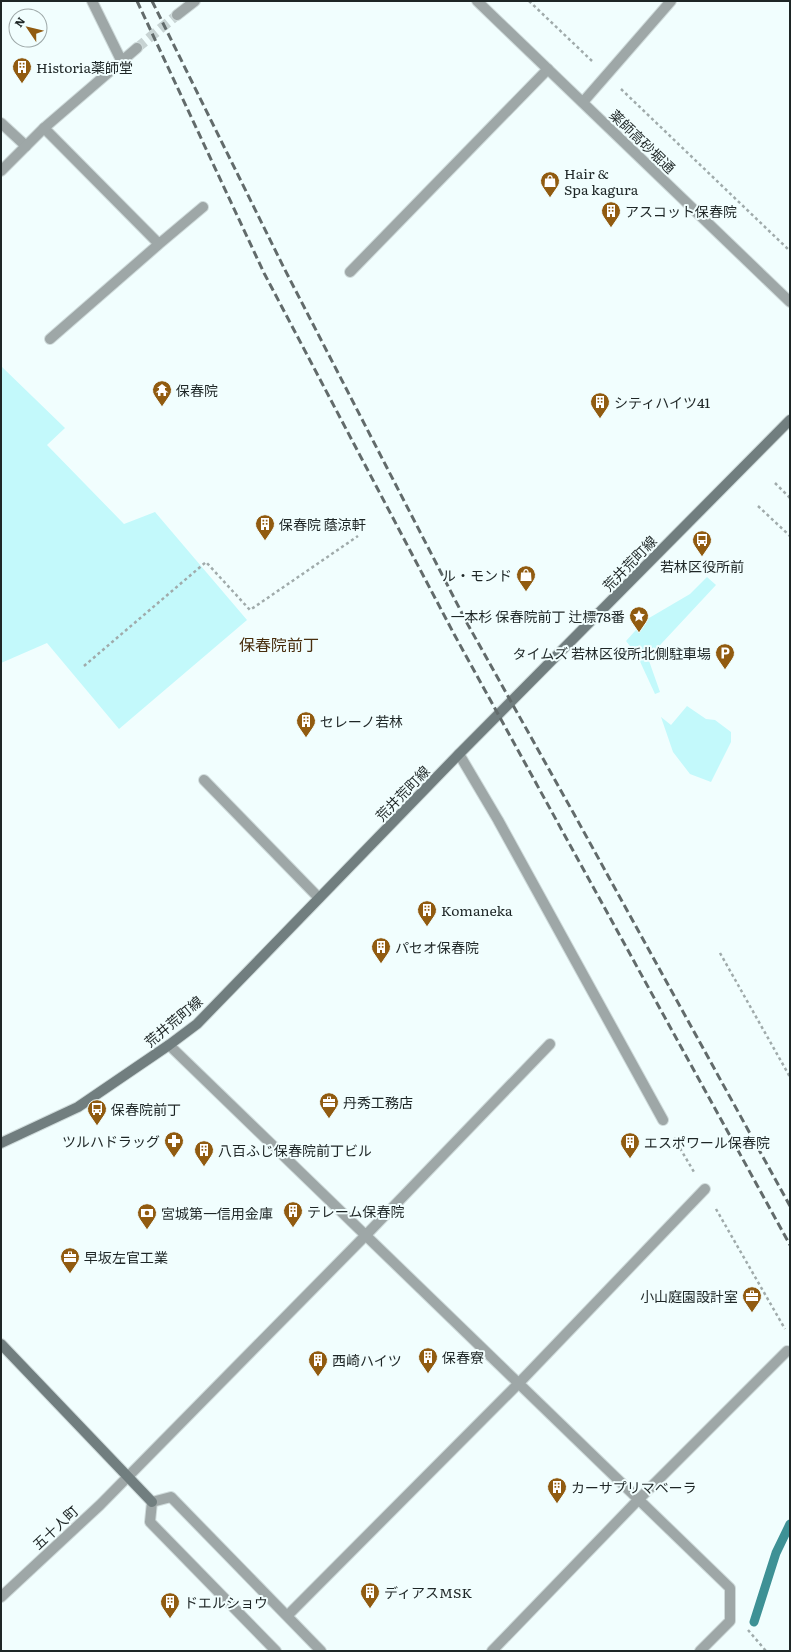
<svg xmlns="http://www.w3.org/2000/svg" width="791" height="1652" viewBox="0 0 791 1652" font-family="Literata,'Noto Sans JP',serif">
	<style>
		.green { fill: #c3f9fb }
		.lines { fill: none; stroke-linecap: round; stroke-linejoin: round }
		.stream { stroke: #3e9195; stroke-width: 9 }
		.street-tunnel { stroke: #c7d3d3; stroke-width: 10; stroke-dasharray: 10 5; stroke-linecap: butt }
		.lane-casing { stroke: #cfdbdb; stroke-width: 12 }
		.street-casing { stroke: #cfdbdb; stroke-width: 12 }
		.secondary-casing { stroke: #cfdbdb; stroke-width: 12 }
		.path { stroke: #a0abab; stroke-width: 2.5; stroke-dasharray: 3 3; stroke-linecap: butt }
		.lane { stroke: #9ea7a7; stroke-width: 10 }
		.street { stroke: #9ea7a7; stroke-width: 10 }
		.secondary { stroke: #717e7f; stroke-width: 10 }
		.rail { stroke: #626b6b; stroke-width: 3; stroke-dasharray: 8 4; stroke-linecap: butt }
		.labels { text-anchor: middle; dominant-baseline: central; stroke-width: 4; stroke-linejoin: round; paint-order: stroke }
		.poi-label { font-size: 14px; fill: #1e2626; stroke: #f1fefe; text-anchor: start }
		.street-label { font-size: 14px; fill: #1e2626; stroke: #f1fefe }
		.quarter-label { font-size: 16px; fill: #492e0e; stroke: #f1fefe }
	</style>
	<rect width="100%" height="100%" fill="#f1fefe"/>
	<path class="green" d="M1 366 65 428 47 445 124 524 155 512 247 620 119 729 47 643 1 663Z
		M707 577 716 585 648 658 660 692 655 694 637 655 626 641 644 621 690 594Z
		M687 706 706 719 715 720 731 732V742L711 782 690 774 673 752 661 717 671 725Z"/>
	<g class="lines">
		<path class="stream" d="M754 1622 776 1553 790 1524"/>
		<path class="street-tunnel" d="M137 48 177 15"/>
		<defs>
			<path id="lane" d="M583 102 671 1
				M1 123 26 146
				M44 128 159 244 203 207
				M350 272 548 69
				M50 339 159 244
				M459 754 498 820 663 1120
				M204 780 319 898"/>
			<path id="street" d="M92 1 122 62
				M477 1 790 302
				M177 15 195 1
				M1 171 44 128 137 48
				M169 1045 730 1588V1621L700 1651
				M1 1597 100 1505 366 1235 550 1044
				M287 1616 518 1384 705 1189
				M276 1651 150 1522 152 1502 171 1497 321 1651
				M492 1651 638 1500 787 1351"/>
			<path id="secondary" d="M1 1143 78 1107 169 1045 197 1024 459 754 790 420
				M1 1344 152 1502"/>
		</defs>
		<use href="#lane" class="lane-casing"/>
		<use href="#street" class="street-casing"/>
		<use href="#secondary" class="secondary-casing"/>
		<path class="path" d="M529 1 592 61
			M621 89 790 251
			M775 483 790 498
			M758 506 790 536
			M84 666 206 562 250 610 358 536
			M720 953 790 1077
			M674 1138 694 1172
			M716 1209 785 1329
			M748 1630 766 1651"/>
		<use href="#lane" class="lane"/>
		<use href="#street" class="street"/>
		<use href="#secondary" class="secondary"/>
		<path class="rail" d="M137 1 264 273 454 634 790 1245
			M152 1 284 268 467 623 574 814 790 1206"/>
	</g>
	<defs>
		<symbol id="building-pin" viewBox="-11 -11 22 30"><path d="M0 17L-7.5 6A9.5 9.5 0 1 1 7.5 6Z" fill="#915b10" stroke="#f1fefe"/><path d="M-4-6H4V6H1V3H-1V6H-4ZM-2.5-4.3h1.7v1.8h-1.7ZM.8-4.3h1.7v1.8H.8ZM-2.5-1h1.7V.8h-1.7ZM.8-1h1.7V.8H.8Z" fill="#fff"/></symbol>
		<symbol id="shop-pin" viewBox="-11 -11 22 30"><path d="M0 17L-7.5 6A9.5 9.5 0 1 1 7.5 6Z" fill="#915b10" stroke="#f1fefe"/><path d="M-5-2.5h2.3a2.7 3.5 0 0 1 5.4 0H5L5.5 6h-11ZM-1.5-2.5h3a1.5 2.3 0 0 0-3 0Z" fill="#fff"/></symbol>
		<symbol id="temple-pin" viewBox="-11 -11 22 30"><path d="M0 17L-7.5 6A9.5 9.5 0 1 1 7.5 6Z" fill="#915b10" stroke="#f1fefe"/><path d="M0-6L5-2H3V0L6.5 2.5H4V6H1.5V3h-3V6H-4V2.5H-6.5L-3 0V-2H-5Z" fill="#fff"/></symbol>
		<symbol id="bus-pin" viewBox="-11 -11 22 30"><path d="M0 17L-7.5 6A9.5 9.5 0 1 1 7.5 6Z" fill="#915b10" stroke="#f1fefe"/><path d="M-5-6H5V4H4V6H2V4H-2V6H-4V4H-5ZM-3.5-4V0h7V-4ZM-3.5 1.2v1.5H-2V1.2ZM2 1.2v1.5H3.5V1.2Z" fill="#fff"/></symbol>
		<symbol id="sight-pin" viewBox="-11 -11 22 30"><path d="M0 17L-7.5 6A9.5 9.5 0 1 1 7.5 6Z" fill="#915b10" stroke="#f1fefe"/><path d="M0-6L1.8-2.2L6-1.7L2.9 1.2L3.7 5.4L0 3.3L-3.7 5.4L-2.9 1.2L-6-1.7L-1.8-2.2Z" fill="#fff"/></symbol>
		<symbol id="parking-pin" viewBox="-11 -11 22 30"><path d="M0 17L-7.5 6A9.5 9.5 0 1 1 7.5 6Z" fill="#915b10" stroke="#f1fefe"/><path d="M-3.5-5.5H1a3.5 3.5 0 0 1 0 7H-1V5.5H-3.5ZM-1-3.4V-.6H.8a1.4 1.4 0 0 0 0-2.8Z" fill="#fff"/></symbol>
		<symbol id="office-pin" viewBox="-11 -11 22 30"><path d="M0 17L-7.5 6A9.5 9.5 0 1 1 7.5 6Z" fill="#915b10" stroke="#f1fefe"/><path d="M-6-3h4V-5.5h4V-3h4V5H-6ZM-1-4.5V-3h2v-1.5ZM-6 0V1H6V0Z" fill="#fff"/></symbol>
		<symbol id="pharmacy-pin" viewBox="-11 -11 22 30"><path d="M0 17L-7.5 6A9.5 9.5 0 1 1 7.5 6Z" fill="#915b10" stroke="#f1fefe"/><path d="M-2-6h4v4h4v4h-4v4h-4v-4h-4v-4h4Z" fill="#fff"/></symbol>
		<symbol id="bank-pin" viewBox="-11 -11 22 30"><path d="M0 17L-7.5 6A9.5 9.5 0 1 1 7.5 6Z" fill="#915b10" stroke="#f1fefe"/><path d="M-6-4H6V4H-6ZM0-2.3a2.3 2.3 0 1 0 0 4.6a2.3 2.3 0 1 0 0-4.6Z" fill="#fff"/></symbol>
	</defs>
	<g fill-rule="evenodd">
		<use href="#building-pin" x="11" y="56" width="22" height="30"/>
		<use href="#shop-pin" x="539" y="170" width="22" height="30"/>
		<use href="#building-pin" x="600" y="200" width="22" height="30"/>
		<use href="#temple-pin" x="151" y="379" width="22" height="30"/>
		<use href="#building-pin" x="589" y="391" width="22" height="30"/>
		<use href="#building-pin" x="254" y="513" width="22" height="30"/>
		<use href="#bus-pin" x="691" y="529" width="22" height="30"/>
		<use href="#shop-pin" x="515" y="564" width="22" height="30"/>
		<use href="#sight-pin" x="628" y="605" width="22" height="30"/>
		<use href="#parking-pin" x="714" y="642" width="22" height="30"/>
		<use href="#building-pin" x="295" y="710" width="22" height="30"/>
		<use href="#building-pin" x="416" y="899" width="22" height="30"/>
		<use href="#building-pin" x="370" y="936" width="22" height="30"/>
		<use href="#office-pin" x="318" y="1091" width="22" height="30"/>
		<use href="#bus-pin" x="86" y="1098" width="22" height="30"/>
		<use href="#pharmacy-pin" x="163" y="1130" width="22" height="30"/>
		<use href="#building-pin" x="619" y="1131" width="22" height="30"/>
		<use href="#building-pin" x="193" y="1139" width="22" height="30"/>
		<use href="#building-pin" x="282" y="1200" width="22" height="30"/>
		<use href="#bank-pin" x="136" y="1202" width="22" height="30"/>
		<use href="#office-pin" x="59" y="1246" width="22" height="30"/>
		<use href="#office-pin" x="741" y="1285" width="22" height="30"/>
		<use href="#building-pin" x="417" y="1346" width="22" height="30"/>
		<use href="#building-pin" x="307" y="1349" width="22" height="30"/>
		<use href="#building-pin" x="546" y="1476" width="22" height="30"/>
		<use href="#building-pin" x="359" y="1581" width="22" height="30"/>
		<use href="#building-pin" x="159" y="1591" width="22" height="30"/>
	</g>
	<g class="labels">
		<g class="poi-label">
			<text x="36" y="67">Historia薬師堂</text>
			<text x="564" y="173">Hair &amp;<tspan x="564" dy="16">Spa kagura</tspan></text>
			<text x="625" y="211">アスコット保春院</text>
			<text x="176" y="390">保春院</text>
			<text x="614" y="402">シティハイツ41</text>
			<text x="279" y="524">保春院 蔭涼軒</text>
			<text x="702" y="566" text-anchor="middle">若林区役所前</text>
			<text x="512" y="575" text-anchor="end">ル・モンド</text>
			<text x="625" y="616" text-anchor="end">一本杉 保春院前丁 辻標78番</text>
			<text x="711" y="653" text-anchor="end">タイムズ 若林区役所北側駐車場</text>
			<text x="320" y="721">セレーノ若林</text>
			<text x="441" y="910">Komaneka</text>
			<text x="395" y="947">パセオ保春院</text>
			<text x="343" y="1102">丹秀工務店</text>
			<text x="111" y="1109">保春院前丁</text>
			<text x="160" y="1141" text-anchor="end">ツルハドラッグ</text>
			<text x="644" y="1142">エスポワール保春院</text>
			<text x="218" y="1150">八百ふじ保春院前丁ビル</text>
			<text x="307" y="1211">テレーム保春院</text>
			<text x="161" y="1213">宮城第一信用金庫</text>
			<text x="84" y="1257">早坂左官工業</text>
			<text x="738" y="1296" text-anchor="end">小山庭園設計室</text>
			<text x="442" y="1357">保春寮</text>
			<text x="332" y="1360">西崎ハイツ</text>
			<text x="571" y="1487">カーサプリマベーラ</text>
			<text x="384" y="1592">ディアスMSK</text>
			<text x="184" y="1602">ドエルショウ</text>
		</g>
		<g class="street-label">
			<text transform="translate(643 141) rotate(44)">薬師高砂堀通</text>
			<text transform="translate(629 563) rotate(-46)">荒井荒町線</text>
			<text transform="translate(402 793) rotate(-46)">荒井荒町線</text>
			<text transform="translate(173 1021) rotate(-40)">荒井荒町線</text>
			<text transform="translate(55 1527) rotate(-43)">五十人町</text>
		</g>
		<g class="quarter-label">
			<text x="279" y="644">保春院前丁</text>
		</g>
	</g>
	<rect width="791" height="1652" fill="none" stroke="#1e2626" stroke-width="4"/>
	<g transform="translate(28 28) rotate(305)"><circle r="19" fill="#f1fefe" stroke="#9da8a8"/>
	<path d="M0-3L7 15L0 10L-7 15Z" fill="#915b10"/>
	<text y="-6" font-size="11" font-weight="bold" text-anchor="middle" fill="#1e2626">N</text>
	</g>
</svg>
